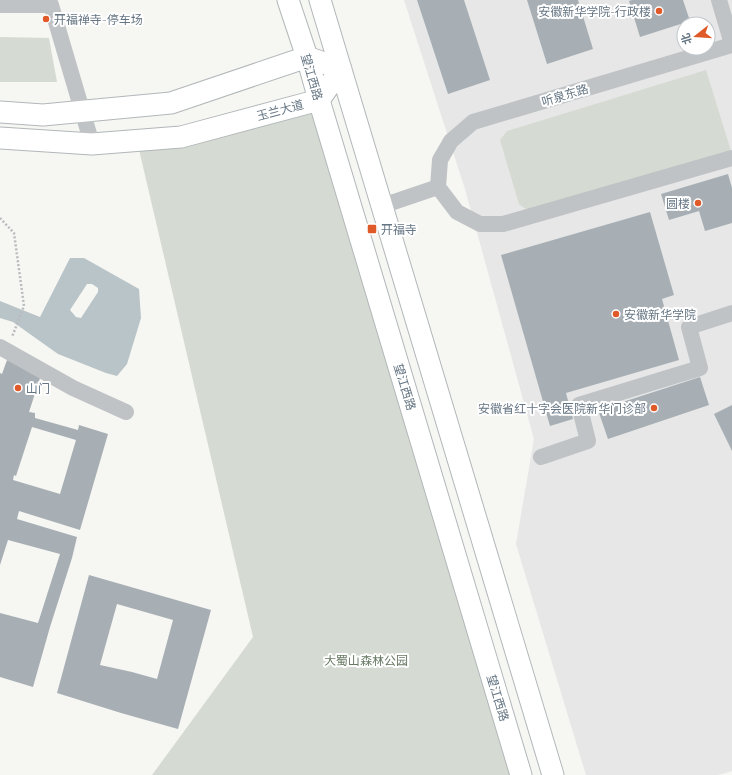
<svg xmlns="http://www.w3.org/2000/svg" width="732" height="775" viewBox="0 0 732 775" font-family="Quicksand,'Noto Sans SC',sans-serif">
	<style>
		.built { fill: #e6e7e6; fill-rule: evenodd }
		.green { fill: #d5dbd2 }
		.water { fill: #b9c4c9; fill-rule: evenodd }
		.building { fill: #a7afb5; fill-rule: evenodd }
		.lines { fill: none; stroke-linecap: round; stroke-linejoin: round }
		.major-casing { stroke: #b2b7ba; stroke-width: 23 }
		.path { stroke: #b9bcbe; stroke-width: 2.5; stroke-dasharray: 2 2; stroke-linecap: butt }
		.minor { stroke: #bfc3c6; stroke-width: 16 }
		.major { stroke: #fff; stroke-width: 21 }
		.poi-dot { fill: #e05a29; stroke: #fff; stroke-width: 1.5 }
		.labels { text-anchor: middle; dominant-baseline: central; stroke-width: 4; stroke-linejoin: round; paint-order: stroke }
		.poi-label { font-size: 12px; fill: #657583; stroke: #fff; text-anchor: start }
		.street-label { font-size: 12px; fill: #657583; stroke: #fff }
		.park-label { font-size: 12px; fill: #687a64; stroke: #fff }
	</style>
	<rect width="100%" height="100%" fill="#f6f6f2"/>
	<path class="built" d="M404 0H732V771L718 775H586L516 544 534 439 465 189ZM684 24H708V48H684Z"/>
	<path class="green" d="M0 37 49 38 57 82H0Z
		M706 70 731 151 530 212 519 204 500 140 507 131Z
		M319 100 521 775H152L253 637 137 141Z"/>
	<path class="water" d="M70 258H84L139 289 141 318 127 364 117 376 106 373 58 354 13 322 0 318V301L40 317ZM87 284H92L98 288V292L81 318 76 317 70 310Z"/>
	<path class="building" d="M417 0H464L490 80 448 94Z
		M527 0H578L593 49 547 64Z
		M632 0H683L690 21 640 37 629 1Z
		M728 174 732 188V223L705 231 699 211 669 220 661 194Z
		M650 212 674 295 662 299 679 360 566 393 573 419 550 426 501 255Z
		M7 360 42 372 29 412 35 413V418L78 430 79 425 108 434 80 530 19 511 17 519 77 537 72 558 50 627 33 687 0 677V613L38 623 60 554 8 540 0 565V373L2 374ZM32 427 76 440 60 494 13 480 14 475 16 476Z
		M700 377 709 405 608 439 598 410Z
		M732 405V451L714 414Z
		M89 575 211 610 178 729 121 713 57 693ZM117 604 173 620 157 679 132 672 100 665Z"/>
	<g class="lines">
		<defs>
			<path id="major" d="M288 0 307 57 319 100 521 775
				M320 0 553 775
				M0 112 43 115 171 103 307 57 341 69 319 100 181 137 92 144 0 138"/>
		</defs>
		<use href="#major" class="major-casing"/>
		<path class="path" d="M0 218 14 233 24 306 12 337"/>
		<path class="minor" d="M719 0 732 44
			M0 5H51L92 144
			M438 187 440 160 451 141 473 122 732 45
			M438 187 457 212 480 224H503L732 158
			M382 206 438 187
			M0 347 73 388 126 412
			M541 457 588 441 579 405 700 368 689 327 732 313"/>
		<use href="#major" class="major"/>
	</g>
	<g class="poi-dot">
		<circle cx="659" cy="11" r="4"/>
		<circle cx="46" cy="19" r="4"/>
		<circle cx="698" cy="203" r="4"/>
		<rect x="367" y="224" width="10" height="10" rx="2"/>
		<circle cx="616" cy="314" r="4"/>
		<circle cx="18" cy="388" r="4"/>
		<circle cx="654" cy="408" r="4"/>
	</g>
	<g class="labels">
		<g class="poi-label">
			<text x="651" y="11" text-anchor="end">安徽新华学院-行政楼</text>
			<text x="54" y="19">开福禅寺-停车场</text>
			<text x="690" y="203" text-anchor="end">圆楼</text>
			<text x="381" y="229">开福寺</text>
			<text x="624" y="314">安徽新华学院</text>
			<text x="26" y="388">山门</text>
			<text x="646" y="408" text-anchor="end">安徽省红十字会医院新华门诊部</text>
		</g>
		<g class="street-label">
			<text transform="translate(312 77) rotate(74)">望江西路</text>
			<text transform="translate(565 95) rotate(-17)">听泉东路</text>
			<text transform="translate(280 110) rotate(-15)">玉兰大道</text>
			<text transform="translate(405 387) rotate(73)">望江西路</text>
			<text transform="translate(498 698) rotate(73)">望江西路</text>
		</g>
		<g class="park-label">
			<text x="366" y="660">大蜀山森林公园</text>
		</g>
	</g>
	<g transform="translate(696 36) rotate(253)"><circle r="19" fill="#ffffff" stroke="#c1c8cd"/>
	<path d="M0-3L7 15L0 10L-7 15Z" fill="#e05a29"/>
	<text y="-6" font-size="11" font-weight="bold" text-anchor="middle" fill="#657583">北</text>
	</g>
</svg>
